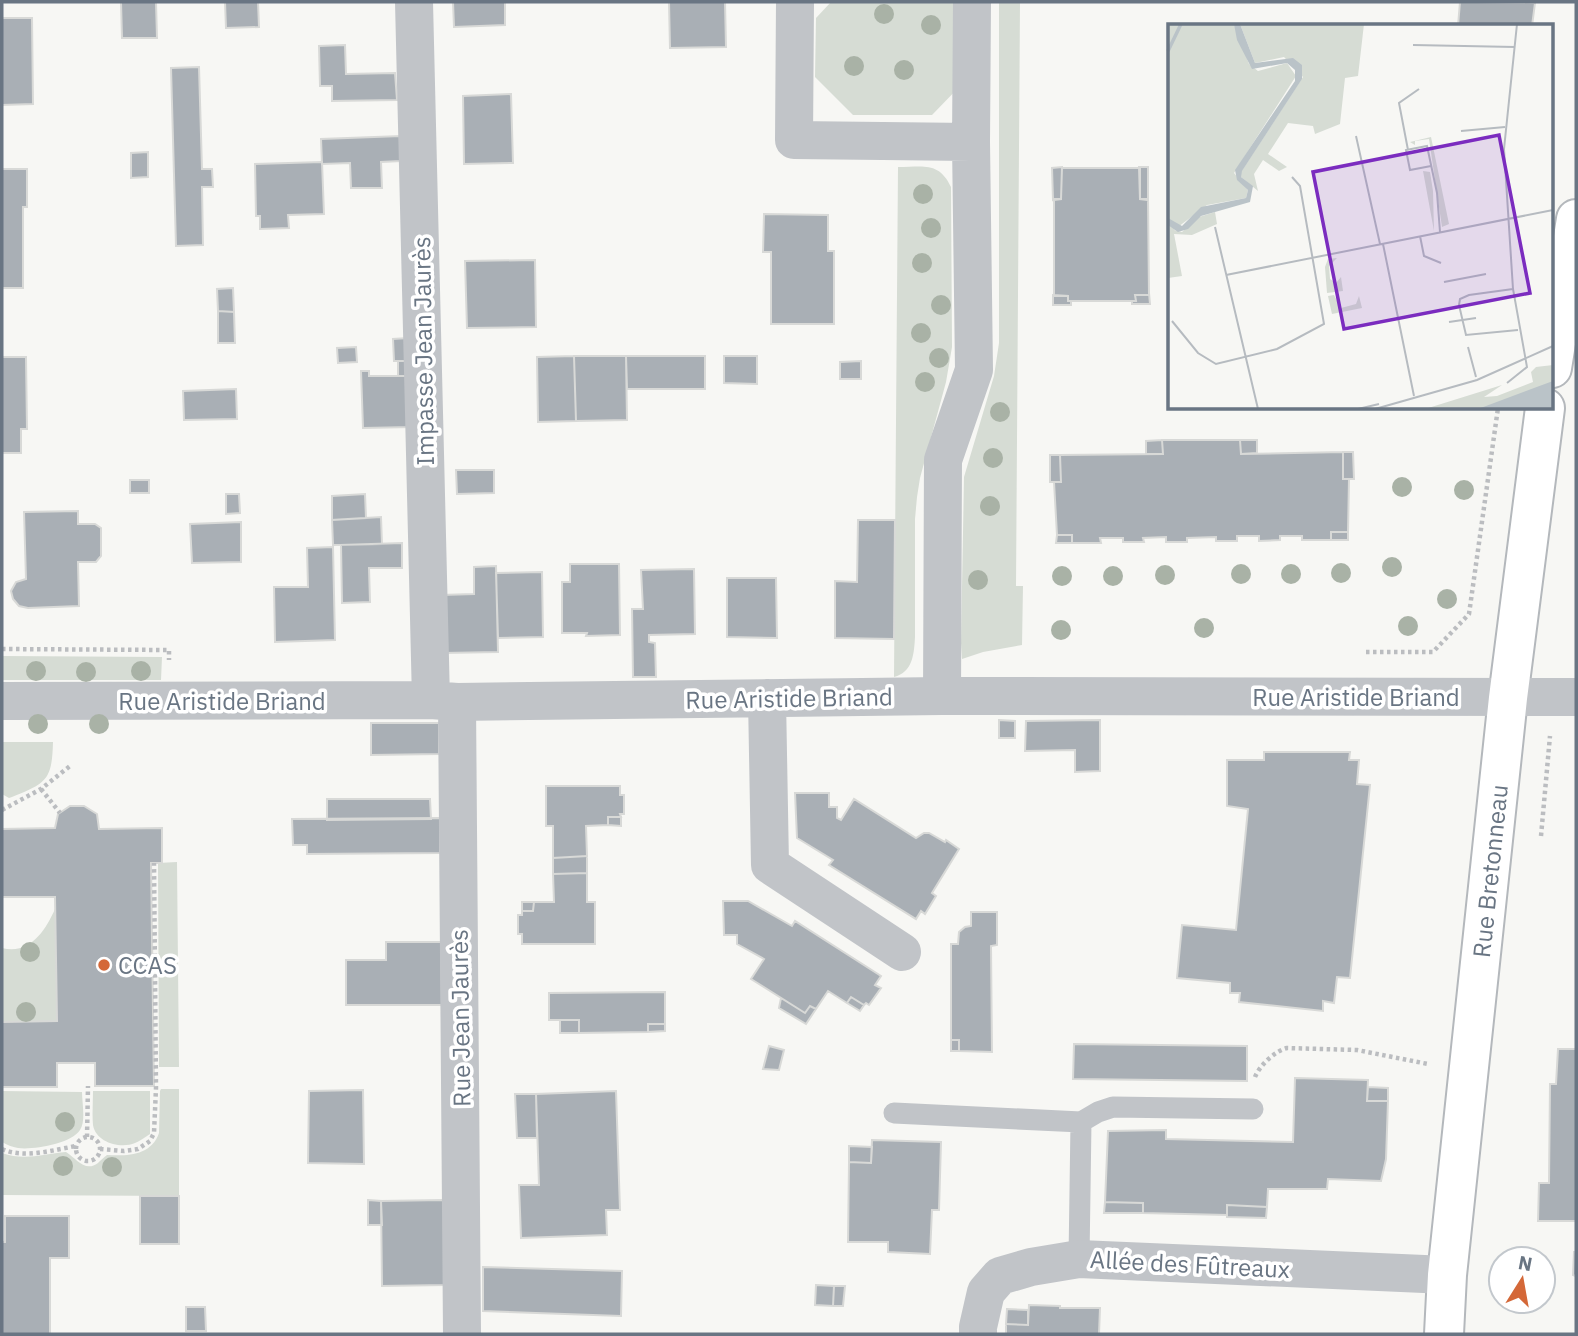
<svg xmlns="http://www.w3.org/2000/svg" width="1578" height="1336" viewBox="0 0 1578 1336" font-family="'IBM Plex Sans',sans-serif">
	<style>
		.green { fill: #d6dcd4 }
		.building { fill: #a9afb5; stroke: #d8d9d7; stroke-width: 2 }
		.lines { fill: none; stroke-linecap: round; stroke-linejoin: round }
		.secondary-casing { stroke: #b4b8bc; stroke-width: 42 }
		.path { stroke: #bbbdc0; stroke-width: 4.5; stroke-dasharray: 3.5 3.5; stroke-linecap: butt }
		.lane { stroke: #c1c4c8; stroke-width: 21 }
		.street { stroke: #c1c4c8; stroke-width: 38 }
		.secondary { stroke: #fff; stroke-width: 38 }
		.tree { fill: #a9b2a6 }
		.poi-dot { fill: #d46838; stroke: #fff; stroke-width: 2.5 }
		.labels { text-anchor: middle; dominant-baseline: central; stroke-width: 7; stroke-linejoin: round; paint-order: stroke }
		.street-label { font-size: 24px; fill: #697583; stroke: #fff }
		.poi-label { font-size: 24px; fill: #697583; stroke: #fff; text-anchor: start }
		.inset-river { fill: none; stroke: #bac3c8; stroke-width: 3.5 }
		.inset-road { fill: none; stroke: #b6bbc0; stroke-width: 2 }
		.view { fill: #7b2cbf; fill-opacity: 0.15; stroke: #7b2cbf; stroke-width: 3.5 }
		.inset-edge { fill: none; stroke: #697583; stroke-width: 3.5 }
	</style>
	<rect width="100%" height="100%" fill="#f7f7f4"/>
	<path class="green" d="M831 2H951L964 9 963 83 932 115H853L815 77 816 18Z
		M999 2H1020L1016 586H1023L1022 645 983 652 962 659 961 643 964 477 994 376 999 343Z
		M898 167C923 167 939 161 951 187L952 347 946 382 920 478 917 497 915 519V637C914 654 913 672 894 677Z
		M2 656 162 657 161 680H2Z
		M2 742H53C52 781 46 783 12 797L9 798 2 794Z
		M177 862 179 1067H159L158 863Z
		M55 909 57 1021 2 1022V948C30 955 45 931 55 909Z
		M161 1089H179V1196L2 1195V1153C24 1161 44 1154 66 1152 76 1158 85 1173 98 1163 101 1160 104 1157 107 1155 127 1156 151 1156 159 1133L160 1091Z
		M2 1091 82 1092C82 1103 86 1121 80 1130 71 1144 33 1150 18 1148 12 1147 7 1145 2 1142Z
		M93 1091H150V1134C145 1137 140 1141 135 1143 121 1149 96 1143 93 1125 92 1114 93 1102 93 1091Z"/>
	<path class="building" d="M121 2H156L157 38H122Z
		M225 2H258L259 27 226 28Z
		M453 2H505V25L454 27Z
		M669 2H725L726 47 670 48Z
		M1460 2 1535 3 1532 26H1458Z
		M2 18H32L33 104 2 105Z
		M345 45 346 74 395 73 397 100 332 101V86H320L319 46Z
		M199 67 202 169H212L213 187H202L203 245 176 246 171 68Z
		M511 94 513 163 464 164 463 96Z
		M401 136V161L381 162 382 188H351L350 163 322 164 321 139Z
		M148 152V177L131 178V153Z
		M322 162 324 214 288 215 289 228 260 229V216H256L255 164Z
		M1062 167 1061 199 1053 200 1052 168Z
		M1139 167H1148V200L1140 199Z
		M1062 168H1140V199H1148L1149 295H1135L1136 301H1068V296H1054V199H1061Z
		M2 169H27V207H23V288H2Z
		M764 214 828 215V251H834V324H771V252H763Z
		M535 260 536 327 467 328 465 261Z
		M233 288 234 312 218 311 217 289Z
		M1149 293 1150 304H1132V301H1136L1135 295H1149Z
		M1053 295 1068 296V301H1071V305H1053Z
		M218 311 234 312 235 343H218Z
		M408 338 409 361H394L393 339Z
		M356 347 357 362 338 363 337 348Z
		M574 356 576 421 538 422 537 357Z
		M574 356H626L627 420 576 421Z
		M626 356H705V389H627Z
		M724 356H757V384L724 383Z
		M2 357H26L27 429H21V453H2Z
		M398 361H409L410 376H398Z
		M861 361V379H840V362Z
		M361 371H369V376H410L411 427 363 428Z
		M236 389 237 419 184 420 183 391Z
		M1162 440 1163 454H1146V441Z
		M1162 440H1240L1241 454 1343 452V479H1349L1348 532H1331V540H1302V536H1280V540L1259 541V536H1237V541H1216V537L1187 538V542H1166V537L1143 538 1144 542H1123V538H1100L1101 543H1072V535H1057L1054 482H1061L1060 455 1163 454Z
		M1240 440H1257V453L1241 454Z
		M1343 452H1353L1354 479H1343Z
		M1050 455H1060L1061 482H1050Z
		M456 470H494V493L457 494Z
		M130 480H149V493H130Z
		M226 494H239L240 513 226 514Z
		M365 494 366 518 332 520V496Z
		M78 511V524H95L101 528V556L96 562H78L79 606 28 608 19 606 13 599 11 591 16 582 26 579 24 512Z
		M381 517 382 544 333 545 332 520Z
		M858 520H895L894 639 835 638V581L857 582Z
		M241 522V562L192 563 190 524Z
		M1331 532H1348V540H1331Z
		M1057 535H1072V543H1056Z
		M402 543V568H369L370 602 342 603 341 545Z
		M333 547 335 640 275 642 274 587H308L307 548Z
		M570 564H619L620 635 586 636 587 633H562V582H570Z
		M496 566 498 652 443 653 441 595 474 594V567Z
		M694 569 695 634 649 635V642L655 643 656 677H633L632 609H643L641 570Z
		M542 572 543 637 498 638 496 573Z
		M727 578H776L777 638 727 637Z
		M999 720 1015 721V738H999Z
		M1100 720V771L1075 772V750L1025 751 1026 721Z
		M371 723H439V754L371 755Z
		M1264 752H1350L1349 760H1359L1357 784 1370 785 1350 978 1337 977 1334 1003 1323 1001V1011L1239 1002 1240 993H1230V983L1177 978 1182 925 1236 930 1248 809 1227 806V760H1264Z
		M546 786H620V795H624V814H620L621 817H608V825L586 826 587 856 553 858V826H546Z
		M795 793H829V807H837V818L841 820 854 799 916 838 924 833H929L945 842 946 840 959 849 932 893 936 896 925 914 921 911 916 919 829 865 833 860 797 838Z
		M327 799H430L431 819 327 820Z
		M70 806H84L97 814 99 829 162 828V863H151L154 1086H95V1063H57V1087H2V1022L57 1021 55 897H2V829L55 828 58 814Z
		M608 817H621V826L608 825Z
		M440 818V853L307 854V845H293L292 819Z
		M587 856V873L553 874V858Z
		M587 873V902H595V944H522V934H518V915H522V911H533L534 902H554L553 874Z
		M723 901H748L792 926 795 921 881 976 875 985 881 988 869 1005 866 1003 864 1005 851 997 847 1003 828 991 816 1009 810 1006 805 1013 751 979 764 959 737 944V935H724Z
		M522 902H534L533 911H522Z
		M971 912H997V945L991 946 992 1052 959 1051V1040H951V944H958L959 932 965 927 971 926Z
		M386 942H441L442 1005H346V960H386Z
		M665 992V1024H648V1032L579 1033V1020H549V993Z
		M851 997 864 1005 860 1011 847 1003Z
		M781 998 805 1013 810 1006 816 1009 806 1024 779 1008Z
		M560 1020H579V1033H560Z
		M648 1024H665V1031L648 1032Z
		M951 1040H959V1051H951Z
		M1074 1044 1247 1046V1081L1073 1079Z
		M769 1046 784 1050 779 1070 763 1069Z
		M1558 1049H1576V1221H1538L1539 1183H1549L1550 1084H1556Z
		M1295 1078 1368 1080 1367 1101H1388L1386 1159 1381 1181 1328 1179 1327 1189H1268L1267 1207 1227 1205V1215L1143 1213V1203L1105 1202 1108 1131 1166 1130V1139L1293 1142Z
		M1368 1087 1388 1088V1101H1367Z
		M363 1090 364 1164 308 1163 309 1091Z
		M616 1091 620 1210H606L607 1235 521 1238 519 1185H539L536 1094Z
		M515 1094H536L537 1138H517Z
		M872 1140 941 1142 939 1210H932L930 1254 888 1252V1242H848L849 1162 871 1163Z
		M849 1146 872 1147 871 1163 849 1162Z
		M140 1196H179V1244H140Z
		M368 1200 381 1201 382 1225H368Z
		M444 1200 445 1285 382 1286 381 1201Z
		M1105 1202 1143 1203V1213H1104Z
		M1227 1205 1267 1207 1266 1218 1227 1217Z
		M5 1216H69V1258H50V1334H2V1242H5Z
		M1574 1252H1576V1276L1573 1275Z
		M483 1267 622 1271 621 1316 483 1311Z
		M816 1285 834 1286 833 1306 815 1305Z
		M834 1286H845L843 1306H833Z
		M1029 1305 1060 1306V1308H1100L1099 1334H1006V1324L1028 1325Z
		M186 1307H205L206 1331H186Z
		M1007 1309 1028 1310V1325L1006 1324Z"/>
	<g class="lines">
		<defs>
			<path id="secondary" d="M1552 368 1576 219
				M1444 1334 1447 1275 1508 698 1545 408"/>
		</defs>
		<use href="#secondary" class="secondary-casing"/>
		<path class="path" d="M2 649 169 650V660
			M1366 652H1433L1469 614 1498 408
			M41 789 60 813
			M2 810 41 789 70 766
			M1541 836 1550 736
			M1255 1077C1260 1065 1275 1051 1287 1048L1357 1050 1428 1064
			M87 1137 88 1086
			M76 1149a12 12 0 1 1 24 0a12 12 0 1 1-24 0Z
			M2 1149C24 1159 53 1150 76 1146
			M100 1149 124 1151 138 1149 150 1141 154 1133 156 1088 154 863"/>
		<path class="lane" d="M894 1113 1081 1122 1098 1112 1113 1107 1253 1109
			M1079 1259 1081 1122"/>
		<path class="street" d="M414 2 431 700
			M795 2 794 140 971 142
			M942 696 943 460 974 370 971 142 972 2
			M767 698 770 865 902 952
			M2 701 431 700 457 702 942 696 1576 697
			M457 702 462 1334
			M978 1334V1327L986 1292 1000 1276 1031 1267 1079 1259 1447 1275"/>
		<use href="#secondary" class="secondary"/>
	</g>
	<g class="tree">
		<circle cx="884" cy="14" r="10"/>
		<circle cx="931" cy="25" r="10"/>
		<circle cx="854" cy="66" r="10"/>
		<circle cx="904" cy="70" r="10"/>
		<circle cx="923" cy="194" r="10"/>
		<circle cx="931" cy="228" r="10"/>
		<circle cx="922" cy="263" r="10"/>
		<circle cx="941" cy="305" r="10"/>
		<circle cx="921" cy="333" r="10"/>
		<circle cx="939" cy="358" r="10"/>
		<circle cx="925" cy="382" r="10"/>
		<circle cx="1000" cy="412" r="10"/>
		<circle cx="993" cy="458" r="10"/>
		<circle cx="1402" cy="487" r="10"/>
		<circle cx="1464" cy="490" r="10"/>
		<circle cx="990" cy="506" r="10"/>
		<circle cx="1392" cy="567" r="10"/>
		<circle cx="1341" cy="573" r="10"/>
		<circle cx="1241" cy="574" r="10"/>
		<circle cx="1291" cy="574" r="10"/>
		<circle cx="1165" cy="575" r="10"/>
		<circle cx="1062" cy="576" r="10"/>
		<circle cx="1113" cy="576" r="10"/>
		<circle cx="978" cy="580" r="10"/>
		<circle cx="1447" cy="599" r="10"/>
		<circle cx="1408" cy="626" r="10"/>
		<circle cx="1204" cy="628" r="10"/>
		<circle cx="1061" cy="630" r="10"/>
		<circle cx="36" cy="671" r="10"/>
		<circle cx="141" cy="671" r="10"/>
		<circle cx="86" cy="672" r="10"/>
		<circle cx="38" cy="724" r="10"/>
		<circle cx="99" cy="724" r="10"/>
		<circle cx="30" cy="952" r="10"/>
		<circle cx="26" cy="1012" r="10"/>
		<circle cx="65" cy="1122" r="10"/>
		<circle cx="63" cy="1166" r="10"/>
		<circle cx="112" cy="1167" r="10"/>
	</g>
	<circle class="poi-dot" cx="104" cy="965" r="7"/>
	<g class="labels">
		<g class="street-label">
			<text transform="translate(423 351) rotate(-91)">Impasse Jean Jaurès</text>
			<text x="1356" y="697">Rue Aristide Briand</text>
			<text transform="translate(789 698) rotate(-1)">Rue Aristide Briand</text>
			<text x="222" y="701">Rue Aristide Briand</text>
			<text transform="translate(1490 871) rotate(-84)">Rue Bretonneau</text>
			<text transform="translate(460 1018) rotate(-91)">Rue Jean Jaurès</text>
			<text transform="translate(1190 1264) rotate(3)">Allée des Fûtreaux</text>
		</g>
		<g class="poi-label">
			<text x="118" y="965">CCAS</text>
		</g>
	</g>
	<g transform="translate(1168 24)">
		<rect width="385" height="385" fill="#f7f7f4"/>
		<path d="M0 0H66L81 40 90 47 119 39 128 52 66 149 80 166 78 174 39 181 6 206 14 208 31 193 47 188 49 200 24 211 6 210 14 252 0 254ZM72 0H196L190 52 177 54 172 100 147 110 145 102 120 99 100 130 119 143 111 147 95 136 86 150 90 167 73 153V148L135 53 116 33 87 39ZM263 113 281 200 274 203 261 115 247 117V121L242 118ZM255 147 262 148 265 167 266 207ZM169 234 161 242 162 255 168 259 173 253 175 267 159 269 157 243 160 235ZM166 271 173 284 188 280 191 272 194 284 164 290 160 272ZM385 341V385H257L334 361 316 373 329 372 365 358 363 348 368 343Z" fill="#d6dcd4"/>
		<path d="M66 0H72L87 39 125 34 134 41V55L74 147 73 153 85 162 82 178 33 192 20 205 10 208 0 201V194L14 202 33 183 78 174 80 166 69 156 67 146 127 57V46L119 39 84 45 69 16ZM385 357V385H310L366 364Z" fill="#bac3c8"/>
		<path class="inset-river" d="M0 27 13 0"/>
		<path class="inset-road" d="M245 21 347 23M293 107 337 103M188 112 212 220M240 126 231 79 251 65M263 142 242 146 238 126 259 122 269 169 272 208M47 203 90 385M252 212 256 232 273 239M215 220 246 372M58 251 385 186M276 258 318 250M345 265 301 271 292 275 291 281 298 311 350 306M4 297 30 329 48 340 109 325 156 300 132 162 124 153M281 298 308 294M300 323 308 353M339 359 359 343 345 265 336 125 349 0M190 385 211 380M207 385 309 356 385 322"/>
		<path class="view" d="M331 111 362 269 176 305 145 148Z"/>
		<rect width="385" height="385" class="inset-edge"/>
	</g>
	<rect width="1578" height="1336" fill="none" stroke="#697583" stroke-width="7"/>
	<g transform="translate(1522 1280) rotate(11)"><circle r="33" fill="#ffffff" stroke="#c3c8cd" stroke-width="2"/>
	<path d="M0-5L12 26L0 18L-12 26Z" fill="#d46838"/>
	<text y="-10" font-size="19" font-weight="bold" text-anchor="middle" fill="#697583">N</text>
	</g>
</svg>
